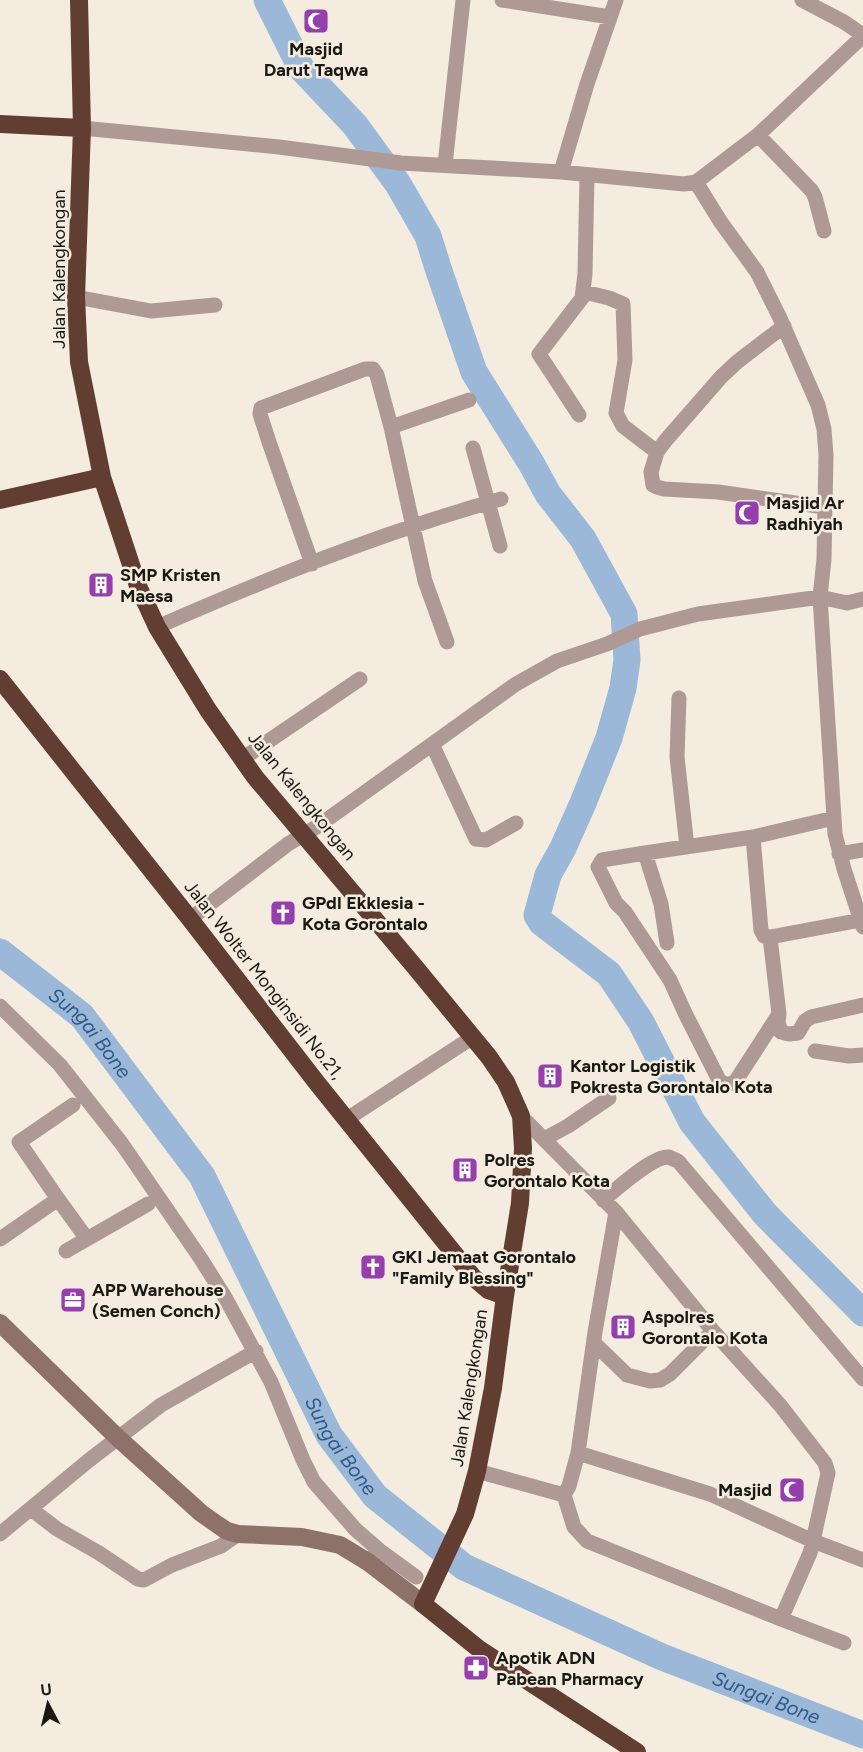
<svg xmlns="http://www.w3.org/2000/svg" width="863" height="1752" viewBox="0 0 863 1752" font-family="Figtree,sans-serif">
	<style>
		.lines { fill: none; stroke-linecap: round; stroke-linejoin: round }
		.river { stroke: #9bb8d9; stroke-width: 27 }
		.street { stroke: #ae9994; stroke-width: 15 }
		.secondary { stroke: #8e7169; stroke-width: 18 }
		.highway { stroke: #623d32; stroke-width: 18 }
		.labels { text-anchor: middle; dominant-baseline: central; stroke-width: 5; stroke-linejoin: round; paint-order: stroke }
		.poi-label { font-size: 18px; font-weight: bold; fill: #1a1813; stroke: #f3ecdf; text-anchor: start }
		.street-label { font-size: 18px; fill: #1a1813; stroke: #f3ecdf }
		.water-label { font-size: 20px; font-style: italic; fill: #305986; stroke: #f3ecdf }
	</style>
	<rect width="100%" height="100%" fill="#f3ecdf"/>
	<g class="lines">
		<g class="river">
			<path d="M267 0 301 68 355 125 398 184 428 236 439 271 474 372 531 463 548 494 583 539 624 614 627 660 623 688 609 738 583 803 563 848 548 875 537 915 542 923 609 974 641 1022 692 1122 765 1214 863 1313"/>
			<path id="s1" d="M0 952 82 1016 202 1176 329 1435 375 1496 464 1567 662 1657 863 1735"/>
		</g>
		<path class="street" d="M502 0 610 17
			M802 0 844 22 863 35
			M82 128 279 147 401 163 561 172 684 184 696 182 704 176 758 135 863 36
			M758 135 812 191 815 197 824 231
			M445 165 463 0
			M561 172 587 84 616 0
			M696 182 720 221 757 272 779 316 818 405 824 429 826 455 824 559 820 597 835 834 844 869 863 927
			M584 292 609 298 623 304 625 360 616 413 623 426 657 452
			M76 297 151 311 215 305
			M784 326 737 362 721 377 666 440 657 452 651 472 653 485 657 487 664 489 718 492 824 507
			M579 415 539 354 582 298 585 274 587 176
			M391 427 469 400
			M473 448 500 546
			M312 564 269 442 260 414 261 408 365 369H373L377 375 391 427 425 581 447 642
			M157 627C269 578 383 532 501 499
			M679 698 677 757 687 847
			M432 744 476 839 486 840 516 823
			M242 759 360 679
			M753 837 761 930 764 936 770 937 861 920
			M645 853 602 860 598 867 616 903 625 912 670 980 685 1013 719 1080 726 1085 735 1082 779 1014
			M839 854 863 850
			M190 919 288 844 318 826 516 684 557 661 607 644 640 629 698 614 820 597 847 603 863 599
			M770 937 779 1014 778 1022 781 1032 789 1034 798 1033 805 1021 811 1017 863 1005
			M667 943 661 904 645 853 753 837 834 818
			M0 1006 60 1065 122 1144 201 1259 226 1299 271 1382 303 1460 314 1482 355 1529 379 1550 368 1562
			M815 1051 849 1056 863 1055
			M521 1116 616 1212 713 1331 780 1405 825 1463 828 1473 813 1541 710 1494 578 1453
			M347 1119 473 1037
			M544 1139 568 1126 609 1098
			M58 1199 87 1239
			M603 1200C617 1189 652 1156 669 1157 671 1158 675 1160 678 1161L863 1379
			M0 1239 58 1199 19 1142 73 1105
			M66 1251 148 1204
			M594 1343 627 1375 650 1381 660 1380 670 1374 713 1331
			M477 1471 564 1495 569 1486 578 1453 595 1332 616 1212
			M564 1495 574 1527 587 1541 781 1619 810 1553 813 1541 863 1560
			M31 1509 57 1529 99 1553 138 1579 144 1580 172 1565 221 1546 238 1534
			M0 1534 88 1461 161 1405 256 1351
			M379 1550 416 1577
			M781 1619 844 1643"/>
		<path class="secondary" d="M0 1323 118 1438 201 1513 218 1525 227 1531 238 1534 302 1537 340 1545 368 1562 423 1604"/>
		<path class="highway" d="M79 0 82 128 76 297 79 362 102 477 138 586 157 627 208 710 255 777 415 967 489 1057 506 1082 521 1116 523 1148 520 1203 505 1296 493 1388 477 1471 465 1514 423 1604 479 1649 637 1752
			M0 124 82 128
			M0 500 102 477
			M0 679 190 919 317 1083 473 1277 488 1290 505 1296"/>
	</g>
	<defs>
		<symbol id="mosque-square" viewBox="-11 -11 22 22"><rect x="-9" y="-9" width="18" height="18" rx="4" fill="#953fac" stroke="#f3ecdf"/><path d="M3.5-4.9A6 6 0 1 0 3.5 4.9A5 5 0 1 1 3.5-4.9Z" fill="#fff"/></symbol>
		<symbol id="building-square" viewBox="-11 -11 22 22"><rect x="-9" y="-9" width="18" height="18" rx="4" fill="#953fac" stroke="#f3ecdf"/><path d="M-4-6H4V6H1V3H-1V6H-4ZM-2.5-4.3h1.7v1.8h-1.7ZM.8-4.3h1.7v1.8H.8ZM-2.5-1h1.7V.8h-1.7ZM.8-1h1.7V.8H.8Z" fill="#fff"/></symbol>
		<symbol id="church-square" viewBox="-11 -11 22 22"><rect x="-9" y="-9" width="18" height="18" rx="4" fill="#953fac" stroke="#f3ecdf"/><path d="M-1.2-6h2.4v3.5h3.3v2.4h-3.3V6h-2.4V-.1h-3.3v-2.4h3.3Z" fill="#fff"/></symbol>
		<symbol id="office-square" viewBox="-11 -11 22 22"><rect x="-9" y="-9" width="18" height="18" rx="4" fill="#953fac" stroke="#f3ecdf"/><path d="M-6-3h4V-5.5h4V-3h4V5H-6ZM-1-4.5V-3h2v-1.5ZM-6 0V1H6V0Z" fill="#fff"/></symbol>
		<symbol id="pharmacy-square" viewBox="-11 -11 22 22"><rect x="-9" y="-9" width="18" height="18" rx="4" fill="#953fac" stroke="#f3ecdf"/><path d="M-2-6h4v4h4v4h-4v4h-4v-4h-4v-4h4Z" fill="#fff"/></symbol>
	</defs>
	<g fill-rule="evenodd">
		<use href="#mosque-square" x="301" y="6" width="30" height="30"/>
		<use href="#mosque-square" x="732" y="498" width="30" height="30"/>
		<use href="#building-square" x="86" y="570" width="30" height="30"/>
		<use href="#church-square" x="268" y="898" width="30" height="30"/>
		<use href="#building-square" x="535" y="1061" width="30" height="30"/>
		<use href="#building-square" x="450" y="1155" width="30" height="30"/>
		<use href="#church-square" x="358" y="1252" width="30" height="30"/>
		<use href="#office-square" x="58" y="1285" width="30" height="30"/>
		<use href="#building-square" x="608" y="1312" width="30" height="30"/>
		<use href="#mosque-square" x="777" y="1475" width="30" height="30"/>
		<use href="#pharmacy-square" x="461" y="1653" width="30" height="30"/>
	</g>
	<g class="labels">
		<g class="poi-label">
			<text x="316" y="49" text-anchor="middle">Masjid<tspan x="316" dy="21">Darut Taqwa</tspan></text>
			<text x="766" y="503">Masjid Ar<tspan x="766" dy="21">Radhiyah</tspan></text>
			<text x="120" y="575">SMP Kristen<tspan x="120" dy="21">Maesa</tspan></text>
			<text x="302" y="903">GPdI Ekklesia -<tspan x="302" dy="21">Kota Gorontalo</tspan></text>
			<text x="570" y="1066">Kantor Logistik<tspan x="570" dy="21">Pokresta Gorontalo Kota</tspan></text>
			<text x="484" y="1160">Polres<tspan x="484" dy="21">Gorontalo Kota</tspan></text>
			<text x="392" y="1257">GKI Jemaat Gorontalo<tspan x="392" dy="21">"Family Blessing"</tspan></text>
			<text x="92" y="1290">APP Warehouse<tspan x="92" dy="21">(Semen Conch)</tspan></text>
			<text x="642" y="1317">Aspolres<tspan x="642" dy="21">Gorontalo Kota</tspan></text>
			<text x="772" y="1490" text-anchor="end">Masjid</text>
			<text x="496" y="1658">Apotik ADN<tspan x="496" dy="21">Pabean Pharmacy</tspan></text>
		</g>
		<g class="street-label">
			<text transform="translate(59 269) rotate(-90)">Jalan Kalengkongan</text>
			<text transform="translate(302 796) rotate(51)">Jalan Kalengkongan</text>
			<text transform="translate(264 980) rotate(52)">Jalan Wolter Monginsidi No.21,</text>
			<text transform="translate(469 1388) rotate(-81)">Jalan Kalengkongan</text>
		</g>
		<g class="water-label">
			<text stroke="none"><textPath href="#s1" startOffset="122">Sungai Bone</textPath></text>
			<text stroke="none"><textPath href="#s1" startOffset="608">Sungai Bone</textPath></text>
			<text stroke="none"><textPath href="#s1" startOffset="1112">Sungai Bone</textPath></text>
		</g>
	</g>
	<g transform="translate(48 1704) rotate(353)" stroke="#f3ecdf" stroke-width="4.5" paint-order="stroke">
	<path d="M0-4.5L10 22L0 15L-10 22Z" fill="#1a1813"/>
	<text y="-9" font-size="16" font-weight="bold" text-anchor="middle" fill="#1a1813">U</text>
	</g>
</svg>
